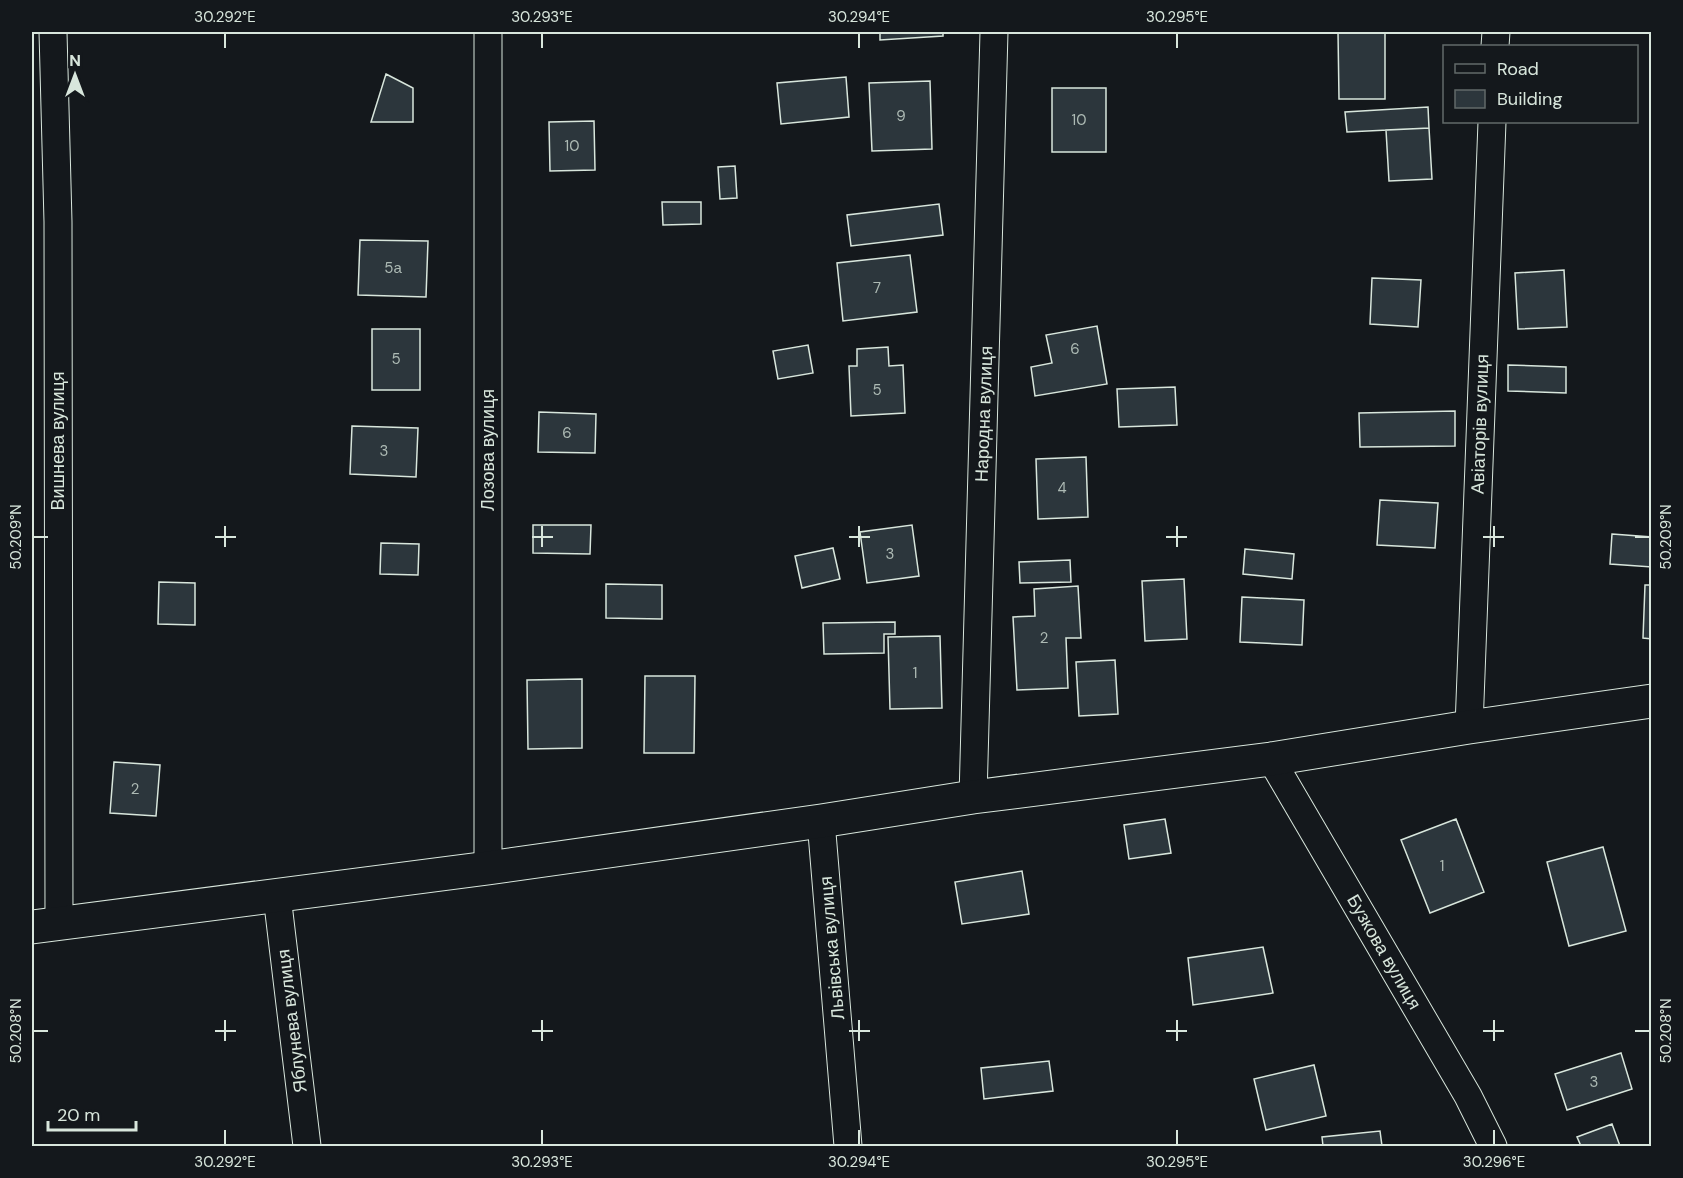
<svg xmlns="http://www.w3.org/2000/svg" width="1683" height="1178" viewBox="0 0 1683 1178" font-family="'DM Sans',sans-serif">
	<style>
		.building { fill: #2c363c; stroke: #d8e6dc; stroke-width: 1.5 }
		.lines { fill: none; stroke-linecap: round; stroke-linejoin: round }
		.minor-casing { stroke: #d8e6dc; stroke-width: 29 }
		.tertiary-casing { stroke: #d8e6dc; stroke-width: 35 }
		.minor { stroke: #14181c; stroke-width: 27 }
		.tertiary { stroke: #14181c; stroke-width: 33 }
		.ticks { fill: none; stroke: #d8e6dc; stroke-width: 2 }
		.labels { text-anchor: middle; dominant-baseline: central; stroke-width: 4.5; stroke-linejoin: round; paint-order: stroke }
		.number-label { font-size: 15px; fill: #adbab4 }
		.street-label { font-size: 18px; fill: #d8e6dc; stroke: #14181c }
		.neatline { fill: none; stroke: #d8e6dc; stroke-width: 2 }
		.ticks-label { font-size: 15px; text-anchor: middle; fill: #d8e6dc }
	</style>
	<rect width="100%" height="100%" fill="#14181c"/>
	<path class="building" d="M880 32H943V36L880 40Z
		M1338 32H1385V99H1339Z
		M386 74 413 88V122H371Z
		M846 77 849 117 781 124 777 83Z
		M930 81 932 149 872 151 869 83Z
		M1052 88H1106V152H1052Z
		M1428 107 1429 128 1347 132 1345 112Z
		M594 121 595 170 550 171 549 122Z
		M1429 128 1432 179 1389 181 1386 130Z
		M735 166 737 198 720 199 718 167Z
		M662 202H701V224L663 225Z
		M939 204 943 235 851 246 847 215Z
		M360 240 428 241 426 297 358 295Z
		M910 255 917 312 843 321 837 263Z
		M1564 270 1567 327 1518 329 1515 273Z
		M1372 278 1421 280 1418 327 1370 324Z
		M1097 326 1107 384 1035 396 1031 367 1052 363 1046 335Z
		M372 329H420V390H372Z
		M808 345 813 373 778 379 773 351Z
		M888 347 889 366 903 365 905 413 851 416 849 366H857V349Z
		M1508 365 1566 367V393L1508 391Z
		M1175 387 1177 425 1119 427 1117 389Z
		M1455 411V446L1360 447 1359 413Z
		M539 412 596 414 595 453 538 452Z
		M352 426 418 428 416 477 350 474Z
		M1086 457 1088 517 1038 519 1036 459Z
		M1380 500 1438 503 1435 548 1377 545Z
		M533 525H591L590 554 533 553Z
		M912 525 919 576 867 583 860 532Z
		M1612 534 1652 537V567L1610 564Z
		M381 543 419 544 418 575 380 574Z
		M833 548 840 579 802 588 795 556Z
		M1245 549 1294 554 1292 579 1243 574Z
		M1070 560 1071 582 1020 583 1019 562Z
		M1184 579 1187 639 1145 641 1142 581Z
		M159 582 195 583V625L158 624Z
		M606 584 662 585V619L606 618Z
		M1645 585H1652V639L1643 638Z
		M1078 586 1081 638H1066L1068 688 1017 690 1013 617 1035 616 1034 589Z
		M1242 597 1304 600 1302 645 1240 642Z
		M895 622V634H884V653L824 654 823 623Z
		M940 636 942 708 890 709 888 637Z
		M1115 660 1118 714 1079 716 1076 662Z
		M645 676H695L694 753H644Z
		M582 679V748L528 749 527 680Z
		M114 762 160 765 156 816 110 813Z
		M1165 819 1171 853 1129 859 1124 825Z
		M1456 819 1484 892 1430 913 1401 840Z
		M1603 847 1626 931 1569 946 1547 862Z
		M1022 871 1029 914 962 924 955 882Z
		M1263 947 1273 993 1193 1005 1188 958Z
		M1621 1053 1632 1089 1567 1110 1555 1074Z
		M1049 1061 1053 1091 984 1099 981 1068Z
		M1314 1065 1326 1116 1266 1130 1254 1079Z
		M1612 1124 1620 1146H1581L1577 1137Z
		M1380 1131 1382 1146H1323L1322 1137Z"/>
	<g class="lines">
		<defs>
			<path id="minor" d="M53 32 58 222 59 924
				M1495 46 1496 32
				M1469 727 1492 122
				M1271 759 1468 1096 1493 1146
				M973 797 994 32
				M821 821 848 1146
				M488 868V32
				M277 896 307 1146"/>
			<path id="tertiary" d="M32 927 488 868 821 821 973 797 1271 759 1469 727 1652 701"/>
		</defs>
		<use href="#minor" class="minor-casing"/>
		<use href="#tertiary" class="tertiary-casing"/>
		<use href="#minor" class="minor"/>
		<use href="#tertiary" class="tertiary"/>
	</g>
	<path class="ticks" d="M225 33V48M542 33V48M859 33V48M1177 33V48M225 526V547M542 526V547M859 526V547M1177 526V547M1494 526V547M33 537H48M215 537H236M532 537H553M849 537H870M1166 537H1187M1483 537H1504M1635 537H1650M225 1020V1041M542 1020V1041M859 1020V1041M1177 1020V1041M1494 1020V1041M33 1031H48M215 1031H236M532 1031H553M849 1031H870M1166 1031H1187M1483 1031H1504M1635 1031H1650M225 1130V1145M542 1130V1145M859 1130V1145M1177 1130V1145M1494 1130V1145"/>
	<g class="labels">
		<g class="number-label">
			<text x="901" y="116">9</text>
			<text x="1079" y="120">10</text>
			<text x="572" y="146">10</text>
			<text x="393" y="268">5а</text>
			<text x="877" y="288">7</text>
			<text x="1075" y="349">6</text>
			<text x="396" y="359">5</text>
			<text x="877" y="390">5</text>
			<text x="567" y="433">6</text>
			<text x="384" y="451">3</text>
			<text x="1062" y="488">4</text>
			<text x="890" y="554">3</text>
			<text x="1044" y="638">2</text>
			<text x="915" y="673">1</text>
			<text x="135" y="789">2</text>
			<text x="1442" y="866">1</text>
			<text x="1594" y="1082">3</text>
		</g>
		<g class="street-label">
			<text transform="translate(984 414) rotate(-88)">Народна вулиця</text>
			<text transform="translate(1480 424) rotate(-88)">Авіаторів вулиця</text>
			<text transform="translate(58 441) rotate(-90)">Вишнева вулиця</text>
			<text transform="translate(488 450) rotate(-90)">Лозова вулиця</text>
			<text transform="translate(832 948) rotate(-95)">Львівська вулиця</text>
			<text transform="translate(1384 952) rotate(60)">Бузкова вулиця</text>
			<text transform="translate(292 1021) rotate(-97)">Яблунева вулиця</text>
		</g>
	</g>
	<rect width="1683" height="1178" fill="none" stroke="#14181c" stroke-width="66"/>
	<rect x="1443" y="45" width="195" height="78" fill="#14181c" stroke="#626a69" stroke-width="1.5"/>
	<rect x="1455" y="64" width="30" height="9" fill="#14181c" stroke="#626a69" stroke-width="1.5"/>
	<text x="1497" y="75" font-size="18" fill="#d8e6dc">Road</text>
	<rect x="1455" y="90" width="30" height="18" fill="#2c363c" stroke="#626a69" stroke-width="1.5"/>
	<text x="1497" y="105" font-size="18" fill="#d8e6dc">Building</text>
	<g transform="translate(75 75)" stroke="#14181c" stroke-width="4.5" paint-order="stroke">
	<path d="M0-4.5L10 22L0 15L-10 22Z" fill="#d8e6dc"/>
	<text y="-9" font-size="16" font-weight="bold" text-anchor="middle" fill="#d8e6dc">N</text>
	</g>
	<path d="M48 1121v9h88v-9" fill="none" stroke="#d8e6dc" stroke-width="3"/>
	<text x="57" y="1121" font-size="18" fill="#d8e6dc" stroke="#14181c" stroke-width="4.5" paint-order="stroke">20 m</text>
	<rect x="33" y="33" width="1617" height="1112" class="neatline"/>
	<g class="ticks-label">
		<text x="225" y="22">30.292°E</text>
		<text x="542" y="22">30.293°E</text>
		<text x="859" y="22">30.294°E</text>
		<text x="1177" y="22">30.295°E</text>
		<text transform="translate(16 537) rotate(-90)" y="5">50.209°N</text>
		<text transform="translate(1666 537) rotate(-90)" y="5">50.209°N</text>
		<text transform="translate(16 1031) rotate(-90)" y="5">50.208°N</text>
		<text transform="translate(1666 1031) rotate(-90)" y="5">50.208°N</text>
		<text x="225" y="1167">30.292°E</text>
		<text x="542" y="1167">30.293°E</text>
		<text x="859" y="1167">30.294°E</text>
		<text x="1177" y="1167">30.295°E</text>
		<text x="1494" y="1167">30.296°E</text>
	</g>
</svg>
